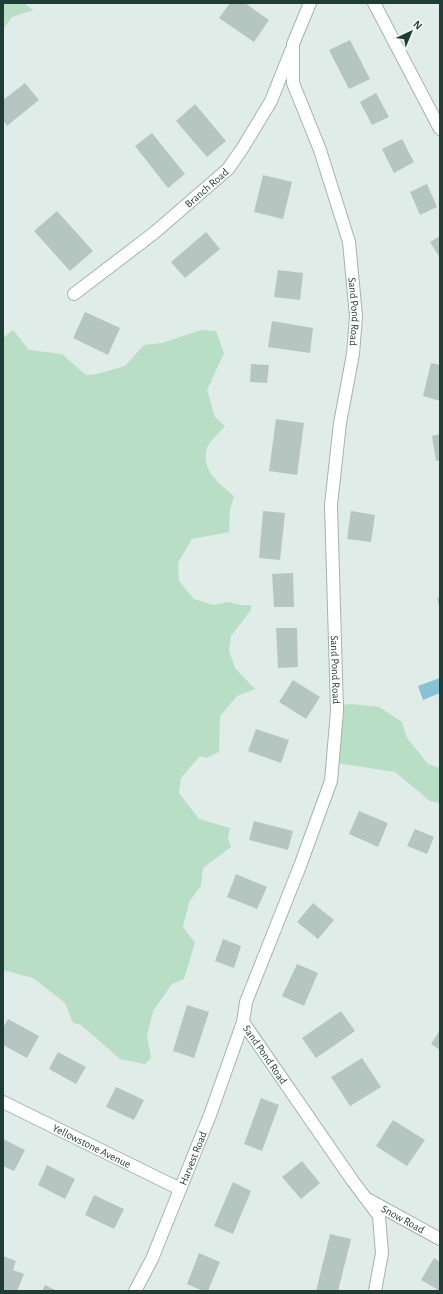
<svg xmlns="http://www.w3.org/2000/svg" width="443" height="1294" viewBox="0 0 443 1294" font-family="'Alegreya Sans',sans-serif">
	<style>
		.green { fill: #b8dec5 }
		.water { fill: #86c2d3 }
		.building { fill: #b5c6c0 }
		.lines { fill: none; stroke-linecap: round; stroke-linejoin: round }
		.minor-casing { stroke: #a3b4af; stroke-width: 14 }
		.minor { stroke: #fff; stroke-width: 12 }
		.labels { text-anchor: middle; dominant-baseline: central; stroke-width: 4; stroke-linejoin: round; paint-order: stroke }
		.street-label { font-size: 11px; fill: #203c37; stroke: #f1f8f5 }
	</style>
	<rect width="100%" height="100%" fill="#e0ece7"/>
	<path class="green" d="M3 3H24L33 10 12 17 3 29Z
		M13 330 29 350 62 354 86 375 97 374 125 366 144 345 162 343 201 330 216 331 224 353 207 390 215 417 225 426C220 432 209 442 207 448 200 470 220 484 234 496L230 509 229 532 192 539 178 563 179 581 194 599 213 605 229 602 241 605H251V610L231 636 229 651 235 668 255 689 237 696 220 716 219 752 206 758 200 756 181 778 179 793 199 819 230 828 228 838 231 847 203 868 201 886 189 902 183 927 195 943 184 979 172 984 153 1011 147 1036 151 1058 145 1064 120 1059 81 1025 73 1023 65 1003 33 978 3 970V338Z
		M351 704 379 707 402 722 407 738 428 764 440 768V803L430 801 395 772 337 763 340 705Z"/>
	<path class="water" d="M440 678V693L423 700 418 686Z"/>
	<path class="building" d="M230 3H245L269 20 254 42 219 18Z
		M350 40 370 79 349 89 329 50Z
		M25 83 39 100 7 126 3 120V100Z
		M376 93 389 117 372 125 360 102Z
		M195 104 226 141 207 157 176 121Z
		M152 133 185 174 168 188 135 146Z
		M402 139 414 162 394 173 382 149Z
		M263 175 292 182 283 219 254 212Z
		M427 184 437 207 420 215 410 192Z
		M57 211 93 251 70 271 34 231Z
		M206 232 220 249 185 278 171 262Z
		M440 236V258L430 242Z
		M278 270 303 273 300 300 274 297Z
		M85 312 120 328 108 355 73 338Z
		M272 321 313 328 310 353 268 347Z
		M431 363 440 365V401L423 396Z
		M251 364 269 365 267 383 250 382Z
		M276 419 304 423 297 475 269 471Z
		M440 434V460L436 461 432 436Z
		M263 511 285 513 280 560 259 558Z
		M351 511 375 515 371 542 347 539Z
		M293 573 294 607H274L272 574Z
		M440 597V606L439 607 437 598Z
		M276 628H297L298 667 278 668Z
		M293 680 320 697 306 719 279 702Z
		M256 729 289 740 281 763 248 751Z
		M359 811 388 823 378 847 349 834Z
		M254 821 293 831 288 850 249 840Z
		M415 829 434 837 427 854 407 846Z
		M236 874 267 887 257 909 227 897Z
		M313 903 334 920 318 939 297 922Z
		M223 939 241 946 234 968 215 961Z
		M297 964 318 973 304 1006 282 996Z
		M187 1005 209 1012 194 1058 173 1051Z
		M341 1011 355 1031 316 1058 302 1038Z
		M8 1019 39 1036 27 1058 3 1045V1028Z
		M440 1030V1050L431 1044Z
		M58 1052 86 1067 76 1084 49 1069Z
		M362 1058 381 1087 350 1106 331 1077Z
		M116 1087 144 1100 134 1120 106 1107Z
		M261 1098 279 1105 262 1151 244 1144Z
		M393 1120 425 1140 407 1166 376 1146Z
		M3 1139 25 1150 14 1171 3 1166Z
		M302 1161 320 1183 301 1199 282 1177Z
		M47 1165 75 1179 65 1199 38 1185Z
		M233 1182 251 1191 233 1234 214 1226Z
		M94 1195 124 1209 114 1229 85 1215Z
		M330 1234 351 1239 338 1291H316Z
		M199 1253 220 1262 208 1291H203L187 1284Z
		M3 1256 16 1261 13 1270 24 1274 17 1291 3 1290 4 1278 3 1277Z
		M434 1258 440 1262V1291L421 1280Z
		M45 1285 57 1291H42Z"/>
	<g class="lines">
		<defs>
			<g id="minor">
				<path id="s1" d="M310 3 293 44V83L320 150 349 242 356 316 353 354 340 423 331 505 337 711 331 781 300 866 246 1002 243 1022 352 1180 379 1216 382 1253 375 1291"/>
				<path d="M374 3 440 129"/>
				<path id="s2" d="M74 294 154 233 228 169 242 149 271 101 291 51"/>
				<path id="s3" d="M3 1102 180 1189"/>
				<path id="s4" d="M369 1200 440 1239"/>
				<path id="s5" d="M135 1291 152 1259 210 1115 243 1022"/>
			</g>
		</defs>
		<use href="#minor" class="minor-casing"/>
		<use href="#minor" class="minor"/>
	</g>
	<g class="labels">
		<g class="street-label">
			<text stroke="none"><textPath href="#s2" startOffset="170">Branch Road</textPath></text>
			<text stroke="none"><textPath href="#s1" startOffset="322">Sand Pond Road</textPath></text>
			<text stroke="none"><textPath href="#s1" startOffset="682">Sand Pond Road</textPath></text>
			<text stroke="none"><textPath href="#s1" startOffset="1090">Sand Pond Road</textPath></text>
			<text stroke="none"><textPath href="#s3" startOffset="99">Yellowstone Avenue</textPath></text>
			<text stroke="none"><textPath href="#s5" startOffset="145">Harvest Road</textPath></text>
			<text stroke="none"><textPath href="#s4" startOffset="39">Snow Road</textPath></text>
		</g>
	</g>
	<rect width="443" height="1294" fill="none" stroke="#203c37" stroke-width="8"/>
	<g transform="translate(411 32) rotate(44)" stroke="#f1f8f5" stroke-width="3" paint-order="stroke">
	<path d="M0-3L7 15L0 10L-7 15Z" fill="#203c37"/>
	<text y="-6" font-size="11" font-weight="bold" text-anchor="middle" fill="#203c37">N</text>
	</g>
</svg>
